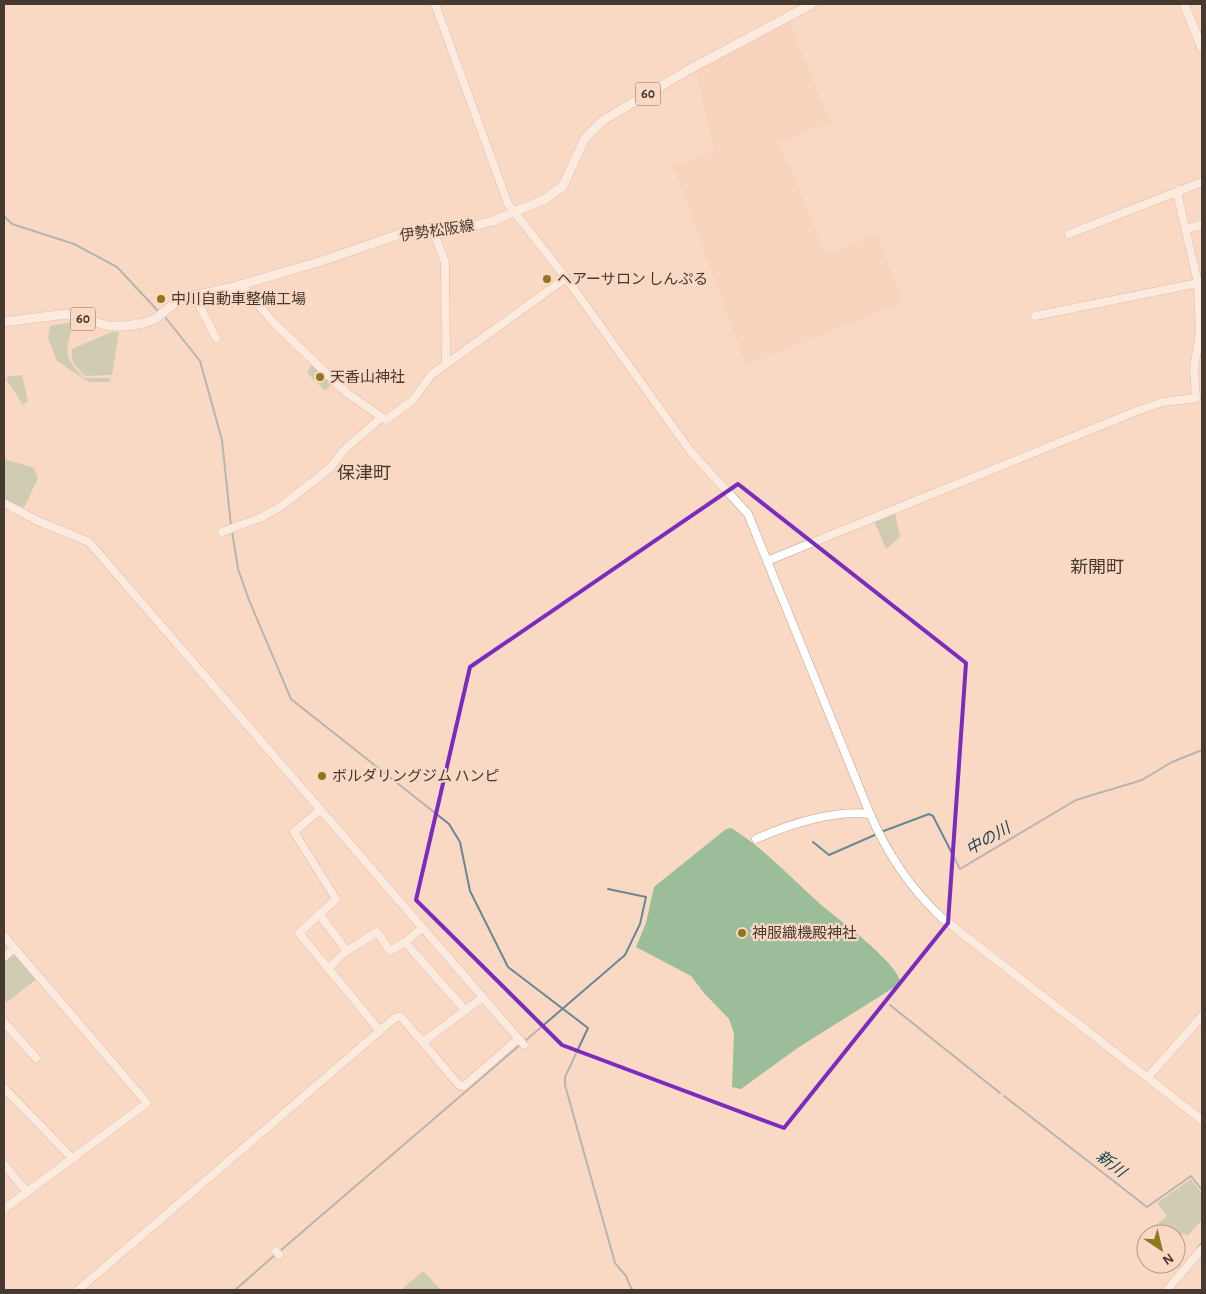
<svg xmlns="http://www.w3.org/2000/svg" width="1206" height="1294" viewBox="0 0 1206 1294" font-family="'Alegreya Sans','Noto Sans JP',sans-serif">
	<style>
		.built { fill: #f6ceb5 }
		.green { fill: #9cbd9a }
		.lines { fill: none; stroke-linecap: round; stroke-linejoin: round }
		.stream { stroke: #698895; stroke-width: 2 }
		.minor-casing { stroke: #bc9d8a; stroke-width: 9 }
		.major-casing { stroke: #bc9d8a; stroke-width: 10 }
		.minor { stroke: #fff; stroke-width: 8 }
		.major { stroke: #fff; stroke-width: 9 }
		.marked { fill: none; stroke: #7b2cbf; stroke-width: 4; stroke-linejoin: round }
		.poi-dot { fill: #90771d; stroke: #fad9c4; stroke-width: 2 }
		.labels { text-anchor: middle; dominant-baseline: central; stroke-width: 4.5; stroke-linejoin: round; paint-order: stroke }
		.shield { fill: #fad9c4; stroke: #7b695c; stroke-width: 1 }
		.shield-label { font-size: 14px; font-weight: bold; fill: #453930 }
		.street-label { font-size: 15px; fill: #453930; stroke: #fad9c4 }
		.poi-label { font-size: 15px; fill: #453930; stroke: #fad9c4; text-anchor: start }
		.water-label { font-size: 16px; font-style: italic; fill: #174253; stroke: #fad9c4 }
		.quarter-label { font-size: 18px; fill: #453930; stroke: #fad9c4 }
	</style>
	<rect width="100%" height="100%" fill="#fad9c4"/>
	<path class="built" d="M789 21 830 122 780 143 826 254 876 234 904 302 748 365 745 363 673 166 714 151 696 71Z"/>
	<path class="green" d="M73 322C67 352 61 355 84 378H109L111 382H89L57 361 48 338 50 326Z
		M112 332H119L112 375 85 376C76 367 70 362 72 349Z
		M313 363 334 382 325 391 307 373Z
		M22 375 28 401 23 405 6 379 8 376Z
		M4 459 34 468 38 478 24 508 4 500Z
		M895 513 900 537 886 549 874 521Z
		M731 828C764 848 790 877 819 903 837 919 896 960 901 983L799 1047 741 1089 732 1087 734 1033 729 1019 704 993 691 976 636 947 646 923 654 887 726 829Z
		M14 951 38 978 7 1002 4 998V959Z
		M1191 1179 1202 1194V1220L1187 1236 1184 1233 1180 1236 1178 1232 1146 1234V1238L1144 1235 1167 1216 1157 1203Z
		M423 1271 441 1290H401Z"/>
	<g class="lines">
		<path class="stream" d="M4 216 12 224 74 244 117 267 159 312
			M165 317 200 361 222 440 231 526
			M232 531 238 569 249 600 291 699 449 824 460 842 470 891 508 967 588 1028 565 1077V1085L615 1263 626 1276 632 1290
			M881 832 929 814 933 816 960 869 1076 800 1142 780 1172 762 1202 750
			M813 842 829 855 877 834
			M890 1005 1000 1093
			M525 1041 625 955 640 924 646 897 608 889
			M1004 1096 1147 1207 1191 1176 1202 1190
			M1198 1247 1202 1243
			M280 1251 521 1044
			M235 1290 276 1254"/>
		<defs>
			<path id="minor" d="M435 4 508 204 566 278 691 452 748 514 870 814C887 853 909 887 941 917L1202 1120
				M432 228 445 262 446 363
				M1186 229 1202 225
				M1069 234 1202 182
				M241 284 273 322 347 393 386 420 413 400 431 375 566 278
				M194 295 216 338
				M1035 316 1198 283
				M4 503 38 521 89 542 524 1045
				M222 532 262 517 280 507 329 469 345 449 382 417
				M767 561 1137 411 1163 402 1196 398 1194 368 1200 333 1198 283 1178 197 1179 190
				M320 810 294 832 336 899 299 933 380 1031
				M756 839C790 824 832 810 870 814
				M319 914 347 951
				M422 928 405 942 465 1010
				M4 936 147 1103 4 1209
				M4 957 14 949
				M328 969 345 952 377 932 390 951 405 942
				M4 1022 36 1058
				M423 1042 482 998
				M1148 1077 1202 1016
				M4 1088 73 1159
				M4 1164 27 1192
				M276 1251 279 1255
				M78 1290 396 1017H401L459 1085 464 1086 518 1039
				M1167 1290 1202 1249"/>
			<path id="major" d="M1184 4 1202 48
				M4 322 66 314 109 326H126L144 323 155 319 174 304 187 297 230 288 322 261 400 234 432 228H466L493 221 545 199 563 186 585 138 602 121 690 69 812 4"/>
		</defs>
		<use href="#minor" class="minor-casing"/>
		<use href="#major" class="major-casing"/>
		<use href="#minor" class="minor"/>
		<use href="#major" class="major"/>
	</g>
	<path d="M0 0H1206V1294H0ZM738 484 966 663 948 923 784 1128 562 1045 416 900 470 667Z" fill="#fad9c4" fill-opacity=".55" fill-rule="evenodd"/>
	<path class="marked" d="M738 484 966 663 948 923 784 1128 562 1045 416 900 470 667Z"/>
	<g class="poi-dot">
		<circle cx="547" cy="279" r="5"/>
		<circle cx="161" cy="299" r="5"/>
		<circle cx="320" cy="377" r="5"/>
		<circle cx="322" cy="776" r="5"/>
		<circle cx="742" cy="933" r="5"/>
	</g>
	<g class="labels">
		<g class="shield">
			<rect x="635.5" y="82.5" width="25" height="23" rx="4"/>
			<rect x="70.5" y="307.5" width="25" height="23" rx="4"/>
		</g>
		<g class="shield-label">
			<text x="648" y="94">60</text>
			<text x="83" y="319">60</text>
		</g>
		<g class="street-label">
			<text transform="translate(437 231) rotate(-8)">伊勢松阪線</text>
		</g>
		<g class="poi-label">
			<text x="557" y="279">ヘアーサロン しんぷる</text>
			<text x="171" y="299">中川自動車整備工場</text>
			<text x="330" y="377">天香山神社</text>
			<text x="332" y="776">ボルダリングジム ハンピ</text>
			<text x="752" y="933">神服織機殿神社</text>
		</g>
		<g class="water-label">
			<text transform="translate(988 839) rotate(-30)">中の川</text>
			<text transform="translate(1111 1164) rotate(38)">新川</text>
		</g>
		<g class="quarter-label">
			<text x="364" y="474">保津町</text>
			<text x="1097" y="568">新開町</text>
		</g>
	</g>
	<rect width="1206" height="1294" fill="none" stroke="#453930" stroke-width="10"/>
	<g transform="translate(1161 1249) rotate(145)"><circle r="24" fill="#fad9c4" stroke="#b29989"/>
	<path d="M0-4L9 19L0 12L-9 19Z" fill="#90771d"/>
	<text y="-8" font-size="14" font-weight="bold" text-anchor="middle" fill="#453930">N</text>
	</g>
</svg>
